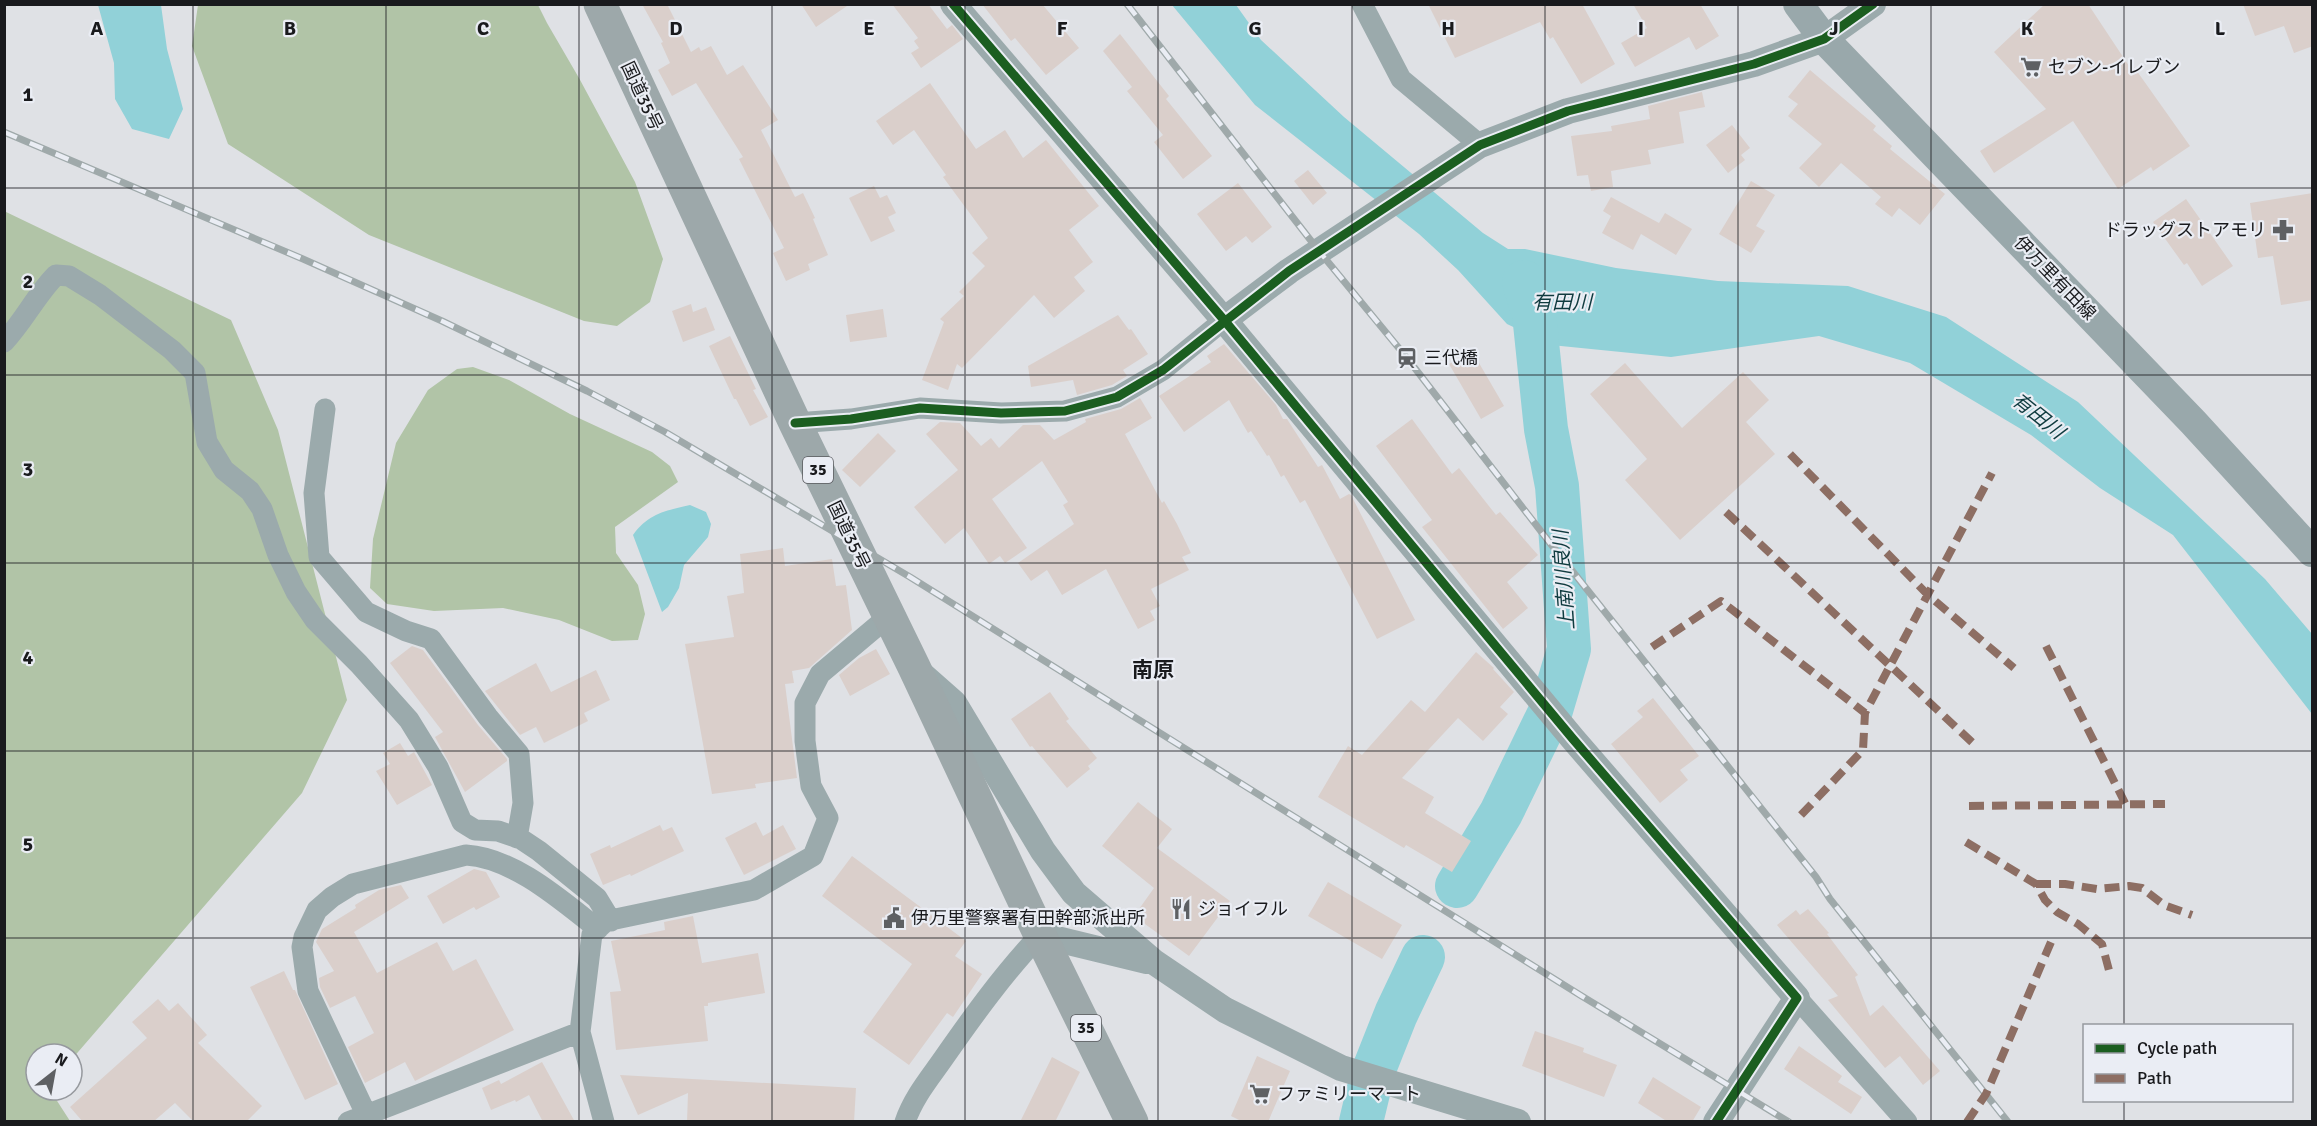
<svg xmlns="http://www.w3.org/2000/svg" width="2317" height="1126" viewBox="0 0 2317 1126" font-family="Signika,'Noto Sans JP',sans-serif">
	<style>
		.forest { fill: #b1c4a7 }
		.water { fill: #91d1d8 }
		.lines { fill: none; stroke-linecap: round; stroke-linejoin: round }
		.river { stroke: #91d1d8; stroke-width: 44 }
		.building { fill: #dacfcb }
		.minor { stroke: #9baaac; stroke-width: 21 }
		.tertiary { stroke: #9baaac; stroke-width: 26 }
		.secondary { stroke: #99a8ab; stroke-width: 30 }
		.trunk { stroke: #9da8aa; stroke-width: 33 }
		.rail-casing { stroke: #9fa9aa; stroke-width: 7 }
		.rail { stroke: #eaedf4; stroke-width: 4.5; stroke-dasharray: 14; stroke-linecap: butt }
		.quiet { stroke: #8d6e63; stroke-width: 8; stroke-dasharray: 15 8; stroke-linecap: butt }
		.cycleway-casing { stroke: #eaedf4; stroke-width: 13 }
		.cycleway { stroke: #1b5e20; stroke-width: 9 }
		.grid { fill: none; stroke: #191a1d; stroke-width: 1.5; stroke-opacity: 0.55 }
		.labels { text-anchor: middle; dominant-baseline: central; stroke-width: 4.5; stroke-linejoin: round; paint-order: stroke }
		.shield { fill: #eaedf4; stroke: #58595e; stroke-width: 1.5 }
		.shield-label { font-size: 16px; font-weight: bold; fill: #191a1d }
		.poi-label { font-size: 18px; fill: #191a1d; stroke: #eaedf4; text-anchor: start }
		.street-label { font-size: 18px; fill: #191a1d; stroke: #eaedf4 }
		.water-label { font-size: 20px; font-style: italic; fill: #0f3b3f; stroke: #eaedf4 }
		.quarter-label { font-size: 21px; font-weight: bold; fill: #191a1d; stroke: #eaedf4 }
		.grid-label { font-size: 20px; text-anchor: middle; font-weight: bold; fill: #191a1d; stroke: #eaedf4; stroke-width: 4.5; stroke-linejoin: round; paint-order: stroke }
	</style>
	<rect width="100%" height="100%" fill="#dfe1e5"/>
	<path class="forest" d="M198 5H538L547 23 579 78 635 182 663 259 650 302 617 326 584 321 369 235 228 144 192 46Z
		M4 211 231 320 278 430 347 700 302 793 72 1059V1054H36V1090H50L70 1121H5Z
		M473 367 509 380 570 414 652 452 670 466 678 482 615 527 616 553 638 585 645 614 638 640 612 641 559 620 503 608 434 611 387 604 370 588 373 539 396 443 428 390 457 369Z"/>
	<path class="water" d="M98 5H161L167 49 183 109 169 139 132 129 115 99 114 63Z
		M1172 5H1236L1261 40 1344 117 1483 233 1508 249H1525L1616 268 1718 281 1848 286 1946 317 2078 402 2265 579 2312 634V714L2173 535 2100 488 2031 435 1910 363 1819 336 1671 357 1551 345 1507 324 1458 270 1419 234 1255 105Z
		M690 505 706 512 711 524 708 537 684 565 679 588 668 607 662 612 633 535C649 513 665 511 690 505Z"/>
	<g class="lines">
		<path class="river" d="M1457 886 1501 813 1551 710 1569 649 1557 486 1546 429 1534 314 1524 282
			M1361 1122 1373 1072 1396 1014 1423 957"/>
	</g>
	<path class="building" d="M642 4H667L691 52 699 47 701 51 711 46 727 75 743 65 778 120 761 130 795 197 803 193 815 218 813 219 828 255 808 264 810 270 786 281 773 253 784 248 739 159 743 157 696 83 672 96 658 70 670 63 661 43 663 42Z
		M801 4H850L816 27Z
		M892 4H928L947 29 952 25 963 39 921 68 911 53 919 48 914 41 918 38Z
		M982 4H1042L1079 48 1046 75 1015 38 1011 41Z
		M1428 4H1582L1615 64 1581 84 1553 37 1550 39 1540 22 1455 58Z
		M1633 4H1700L1719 36 1696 50 1689 37 1635 67 1621 43 1647 28Z
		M2045 4H2088L2131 69 2134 67 2190 146 2153 171 2151 167 2118 189 2073 121 1994 173 1980 151 2046 109 1994 52Z
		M2243 4H2313V46L2294 53 2284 26 2255 36Z
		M1120 34 1169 96 1166 99 1212 156 1183 179 1154 142 1163 135 1127 91 1132 87 1103 51Z
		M1810 70 1876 126 1873 130 1892 146 1890 149 1945 194 1920 225 1899 208 1892 217 1875 204 1881 197 1841 163 1819 187 1799 168 1822 144 1788 116 1798 104 1788 97Z
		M930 83 976 149 1005 130 1023 158 1046 140 1099 206 1069 230 1093 262 1074 277 1085 291 1054 318 1034 295 962 368 957 364 948 390 922 380 944 322 940 319 964 296 959 292 985 266 972 253 988 238 943 177 946 175 914 130 893 145 876 121Z
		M1702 92 1705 107 1679 112 1684 143 1648 150 1651 164 1611 171 1613 187 1591 191 1588 175 1577 176 1571 136 1612 131 1611 126 1650 119 1648 106Z
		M1732 125 1750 148 1741 155 1745 160 1728 173 1706 145Z
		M1308 170 1327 193 1313 205 1294 181Z
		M1751 181 1775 195 1756 226 1765 231 1751 253 1719 234Z
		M1238 183 1272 227 1252 243 1246 236 1226 251 1197 214Z
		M874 186 880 198 887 195 896 213 888 217 895 231 871 242 849 198Z
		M2313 193V300L2281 305 2273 256 2258 258 2250 203Z
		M1611 197 1659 223 1665 213 1692 229 1676 255 1641 234 1633 250 1602 233 1611 216 1603 211Z
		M2186 199 2233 266 2202 286 2187 263 2184 265 2153 222Z
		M691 304 693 312 706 307 715 330 683 342 672 311Z
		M883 309 887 337 850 342 846 315Z
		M1118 315 1129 330 1131 329 1148 354 1123 370 1127 376 1112 385 1077 395 1073 380 1031 387 1028 366Z
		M730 336 756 389 753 390 768 417 750 426 736 399H734L709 346Z
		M1224 344 1276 405 1283 419H1287L1318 467 1322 465 1340 499 1349 494 1351 495 1415 620 1377 639 1305 500 1300 503 1284 475 1281 477 1269 455 1267 456 1251 431 1248 433 1229 400 1184 432 1159 396 1211 362 1207 356Z
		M1472 351 1504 406 1481 419 1449 364Z
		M1625 363 1682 428 1743 372 1769 400 1746 422 1775 454 1680 540 1625 480 1647 459 1590 394Z
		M1140 398 1152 418 1125 434 1162 503 1164 501 1177 524 1191 553 1182 557 1189 570 1151 589 1160 606 1150 611 1155 620 1138 629 1106 569 1062 595 1047 570 1031 581 1018 563 1074 524 1063 505 1068 502 1042 461 992 499 1027 548 1005 563 1000 556 989 564 964 528 945 544 914 507 958 470 926 434 940 422 960 423 981 446 991 438 999 448 1023 425H1040L1054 440 1086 422 1085 419 1121 409Z
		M1412 419 1452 474 1459 468 1496 515 1500 512 1538 555 1507 582 1528 608 1503 629 1422 527 1432 520 1376 446Z
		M878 433 896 451 860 487 842 470Z
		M783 548 785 566 832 559 836 586 846 585 852 630 809 668 792 671 794 683 785 684 797 778 755 784 756 788 712 794 685 644 734 637 727 596 744 593 740 554Z
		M412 646 423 650 478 725 507 759V761L465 792 435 737 443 732 390 663Z
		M876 649 890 674 850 696 839 675 859 658Z
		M1476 652 1494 668 1493 669 1514 692 1500 707 1508 714 1483 741 1458 718 1402 778 1434 797 1425 813 1471 841 1452 872 1406 845 1404 848 1318 797 1348 746 1362 755 1411 700 1425 712Z
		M536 663 551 692 596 670 610 700 584 713 588 721 544 743 536 727 520 735 485 691Z
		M1050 692 1069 719 1066 721 1097 758 1088 766 1090 769 1067 788 1032 746 1030 747 1011 719Z
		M1653 698 1699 756 1680 770 1688 780 1660 803 1611 744 1643 717 1637 711Z
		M400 743 408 756 414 752 432 785 397 805 376 771 390 764 383 753Z
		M1138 802 1172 829 1157 848 1230 901 1189 956 1134 916 1154 888 1102 846Z
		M756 822 763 836 783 825 796 849 744 875 725 838Z
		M660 825 663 831 672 827 684 851 631 876 630 874 603 885 590 854 610 845 611 848Z
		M852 856 966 941 955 956 982 974 953 1017 947 1013 909 1065 863 1032 912 964 822 896Z
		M474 869 486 872 500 897 476 910 474 907 443 924 427 896Z
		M1328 882 1402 925 1382 959 1308 916Z
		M401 885 409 898 354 932 377 973 437 942 453 971 476 959 514 1030 415 1081 405 1062 365 1083 348 1047 374 1033 355 996 330 1008 320 987 319 978 334 971 316 942 322 929 356 908 355 905 379 890Z
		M1808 909 1829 933 1827 934 1858 975 1855 977 1870 1016 1883 1005 1940 1071 1923 1085 1900 1056 1885 1068 1828 1000 1838 996 1777 925 1796 910 1800 915Z
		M693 916 702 963 758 953 765 993 708 1003V1006H704L708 1041 616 1050 610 992 621 991 611 941 665 930 664 922Z
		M284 971 293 990H295L338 1084 305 1100 250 987Z
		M158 999 169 1011 178 1003 207 1035 198 1043 262 1106 246 1122H194L175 1103 153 1122H83L70 1107 147 1038 132 1022Z
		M1535 1031 1584 1048 1583 1052 1617 1065 1604 1097 1522 1066Z
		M1799 1046 1842 1076 1838 1082 1862 1097 1851 1114 1784 1069Z
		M1257 1056 1290 1071 1268 1122H1243L1231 1116Z
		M1052 1057 1080 1072 1055 1122H1020Z
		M542 1062 575 1122H543L529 1095 516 1102 515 1100 491 1110 482 1088 499 1080 501 1084Z
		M620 1075 856 1088 854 1122H687L688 1093 638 1115Z
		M1653 1077 1701 1107 1692 1122H1668L1638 1103Z"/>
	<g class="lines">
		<path class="minor" d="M1362 4 1401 79 1480 145
			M4 342C24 321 36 295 56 275L69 276 100 295 172 350 195 373 207 442 224 470 250 491 262 509 278 555 296 592 315 620 359 664 409 720 438 767 462 822 475 830 498 831 521 839 539 851 597 898 611 921
			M325 409 314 493 319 557 366 612 406 631 431 639 488 717 519 754 523 803 517 838
			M795 423 851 419 920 408 1001 413 1065 411 1117 397 1163 370 1224 320
			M1797 998 1907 1122
			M366 1114 308 991 302 947 304 937 317 910 332 897 353 884 466 855C514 858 561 900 598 929
			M348 1122 580 1032
			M604 1122 580 1032 592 934 606 921 754 890 813 856 828 818 811 786 805 741V703L820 674 889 616
			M905 1122C913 1098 929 1079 943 1059 973 1016 1004 973 1040 935"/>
		<path class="tertiary" d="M953 4 1224 320 1573 739 1797 998 1716 1122
			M1224 320 1289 271 1480 145 1568 111 1754 64 1824 39 1873 4
			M920 673 954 703 1043 851 1074 893 1154 962 1225 1010 1341 1068 1518 1122
			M1040 935 1147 961"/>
		<path class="secondary" d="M1798 4 1824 39 2193 422 2312 552"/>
		<path class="trunk" d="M600 4 795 423 914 667 1040 935 1132 1122"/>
		<defs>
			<path id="rail" d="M1127 4 1319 251 1407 358 1550 543 1816 877 1830 899 1881 963 2008 1122
				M4 132 303 259 442 321 587 391 665 432 910 577 1580 995 1789 1122"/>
		</defs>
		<use href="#rail" class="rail-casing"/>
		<use href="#rail" class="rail"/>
		<path class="quiet" d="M1790 454 1928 595 2014 668
			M1726 512 1976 746
			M2046 646 2126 805
			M1652 647 1721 601 1865 713
			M1969 806 2165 804
			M1801 815 1863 750 1865 713 1992 473
			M1966 842 2036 884 2045 900 2057 912 2078 924 2102 944 2110 974
			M2036 884H2065L2097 889 2129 886 2142 888 2164 905 2192 915
			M1967 1122 1986 1094 2051 942"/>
		<defs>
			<path id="cycleway" d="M953 4 1224 320 1573 739 1797 998 1716 1122
				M795 423 851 419 920 408 1001 413 1065 411 1117 397 1163 370 1289 271 1480 145 1568 111 1754 64 1824 39 1873 4"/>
		</defs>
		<use href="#cycleway" class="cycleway-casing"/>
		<use href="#cycleway" class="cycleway"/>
	</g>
	<path class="grid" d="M193 4V1122M386 4V1122M579 4V1122M772 4V1122M965 4V1122M1158 4V1122M1352 4V1122M1545 4V1122M1738 4V1122M1931 4V1122M2124 4V1026M4 188H2312M4 375H2312M4 563H2312M4 751H2312M4 938H2312M2124 1100V1122"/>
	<defs>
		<symbol id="supermarket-bare" viewBox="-9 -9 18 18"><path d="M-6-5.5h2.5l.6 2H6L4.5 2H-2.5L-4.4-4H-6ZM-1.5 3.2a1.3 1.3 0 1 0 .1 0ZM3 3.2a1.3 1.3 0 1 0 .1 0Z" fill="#5e6063" stroke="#eaedf4" stroke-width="2.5" paint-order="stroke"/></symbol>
		<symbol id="pharmacy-bare" viewBox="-9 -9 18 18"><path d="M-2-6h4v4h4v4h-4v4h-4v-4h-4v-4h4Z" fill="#5e6063" stroke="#eaedf4" stroke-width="2.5" paint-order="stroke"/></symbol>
		<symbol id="station-bare" viewBox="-9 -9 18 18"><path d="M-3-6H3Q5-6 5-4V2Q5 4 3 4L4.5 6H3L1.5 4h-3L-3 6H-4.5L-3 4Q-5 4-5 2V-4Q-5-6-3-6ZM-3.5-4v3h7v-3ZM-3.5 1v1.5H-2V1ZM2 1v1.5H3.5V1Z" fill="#5e6063" stroke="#eaedf4" stroke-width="2.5" paint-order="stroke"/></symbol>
		<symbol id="restaurant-bare" viewBox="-9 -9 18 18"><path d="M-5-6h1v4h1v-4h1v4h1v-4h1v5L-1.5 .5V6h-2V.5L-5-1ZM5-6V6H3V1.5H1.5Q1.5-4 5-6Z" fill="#5e6063" stroke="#eaedf4" stroke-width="2.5" paint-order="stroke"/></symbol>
		<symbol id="civic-bare" viewBox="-9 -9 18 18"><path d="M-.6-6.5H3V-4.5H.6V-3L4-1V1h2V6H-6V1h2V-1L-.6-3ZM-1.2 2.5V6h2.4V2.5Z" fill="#5e6063" stroke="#eaedf4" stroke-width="2.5" paint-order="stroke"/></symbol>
	</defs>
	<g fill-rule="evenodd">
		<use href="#supermarket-bare" x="2016" y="52" width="30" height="30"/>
		<use href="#pharmacy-bare" x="2268" y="215" width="30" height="30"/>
		<use href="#station-bare" x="1392" y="343" width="30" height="30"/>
		<use href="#restaurant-bare" x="1166" y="894" width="30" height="30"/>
		<use href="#civic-bare" x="879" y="903" width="30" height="30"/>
		<use href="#supermarket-bare" x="1245" y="1079" width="30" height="30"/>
	</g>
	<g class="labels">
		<g class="shield">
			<rect x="803" y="457" width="30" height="26" rx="4.5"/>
			<rect x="1071" y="1015" width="30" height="26" rx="4.5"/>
		</g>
		<g class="shield-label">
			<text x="818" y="470">35</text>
			<text x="1086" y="1028">35</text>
		</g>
		<g class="poi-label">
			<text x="2048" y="67">セブン-イレブン</text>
			<text x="2266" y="230" text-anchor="end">ドラッグストアモリ</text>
			<text x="1424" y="358">三代橋</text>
			<text x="1198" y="909">ジョイフル</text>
			<text x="911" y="918">伊万里警察署有田幹部派出所</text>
			<text x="1277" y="1094">ファミリーマート</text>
		</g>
		<g class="street-label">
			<text transform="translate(642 96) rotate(65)">国道35号</text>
			<text transform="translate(2055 278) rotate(46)">伊万里有田線</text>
			<text transform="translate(849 535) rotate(64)">国道35号</text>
		</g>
		<g class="water-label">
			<text x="1562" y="302">有田川</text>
			<text transform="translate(2038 416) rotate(39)">有田川</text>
			<text transform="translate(1564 580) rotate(-94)">上南川良川</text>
		</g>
		<g class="quarter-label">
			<text x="1153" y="670">南原</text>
		</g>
	</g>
	<g class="grid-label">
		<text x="97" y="35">A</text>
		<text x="290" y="35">B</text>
		<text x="483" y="35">C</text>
		<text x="676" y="35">D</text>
		<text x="869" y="35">E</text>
		<text x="1062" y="35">F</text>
		<text x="1255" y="35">G</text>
		<text x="1448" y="35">H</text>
		<text x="1641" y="35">I</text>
		<text x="1834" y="35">J</text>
		<text x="2027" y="35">K</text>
		<text x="2220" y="35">L</text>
		<text x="28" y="101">1</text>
		<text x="28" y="288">2</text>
		<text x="28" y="476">3</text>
		<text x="28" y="664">4</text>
		<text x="28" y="851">5</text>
	</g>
	<rect width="2317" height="1126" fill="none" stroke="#191a1d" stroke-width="12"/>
	<rect x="2083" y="1024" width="210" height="78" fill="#eaedf4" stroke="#96999e" stroke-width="1.5"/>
	<rect x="2095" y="1044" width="30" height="9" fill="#1b5e20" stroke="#96999e" stroke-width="1.5"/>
	<text x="2137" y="1054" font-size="18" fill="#191a1d">Cycle path</text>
	<rect x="2095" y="1074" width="30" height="9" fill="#8d6e63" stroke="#96999e" stroke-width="1.5"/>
	<text x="2137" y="1084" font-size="18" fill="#191a1d">Path</text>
	<g transform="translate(54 1072) rotate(31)"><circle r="28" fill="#eaedf4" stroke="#96999e" stroke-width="1.5"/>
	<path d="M0-4.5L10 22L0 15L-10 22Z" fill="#5e6063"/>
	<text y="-9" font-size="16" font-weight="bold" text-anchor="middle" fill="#191a1d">N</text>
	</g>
</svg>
